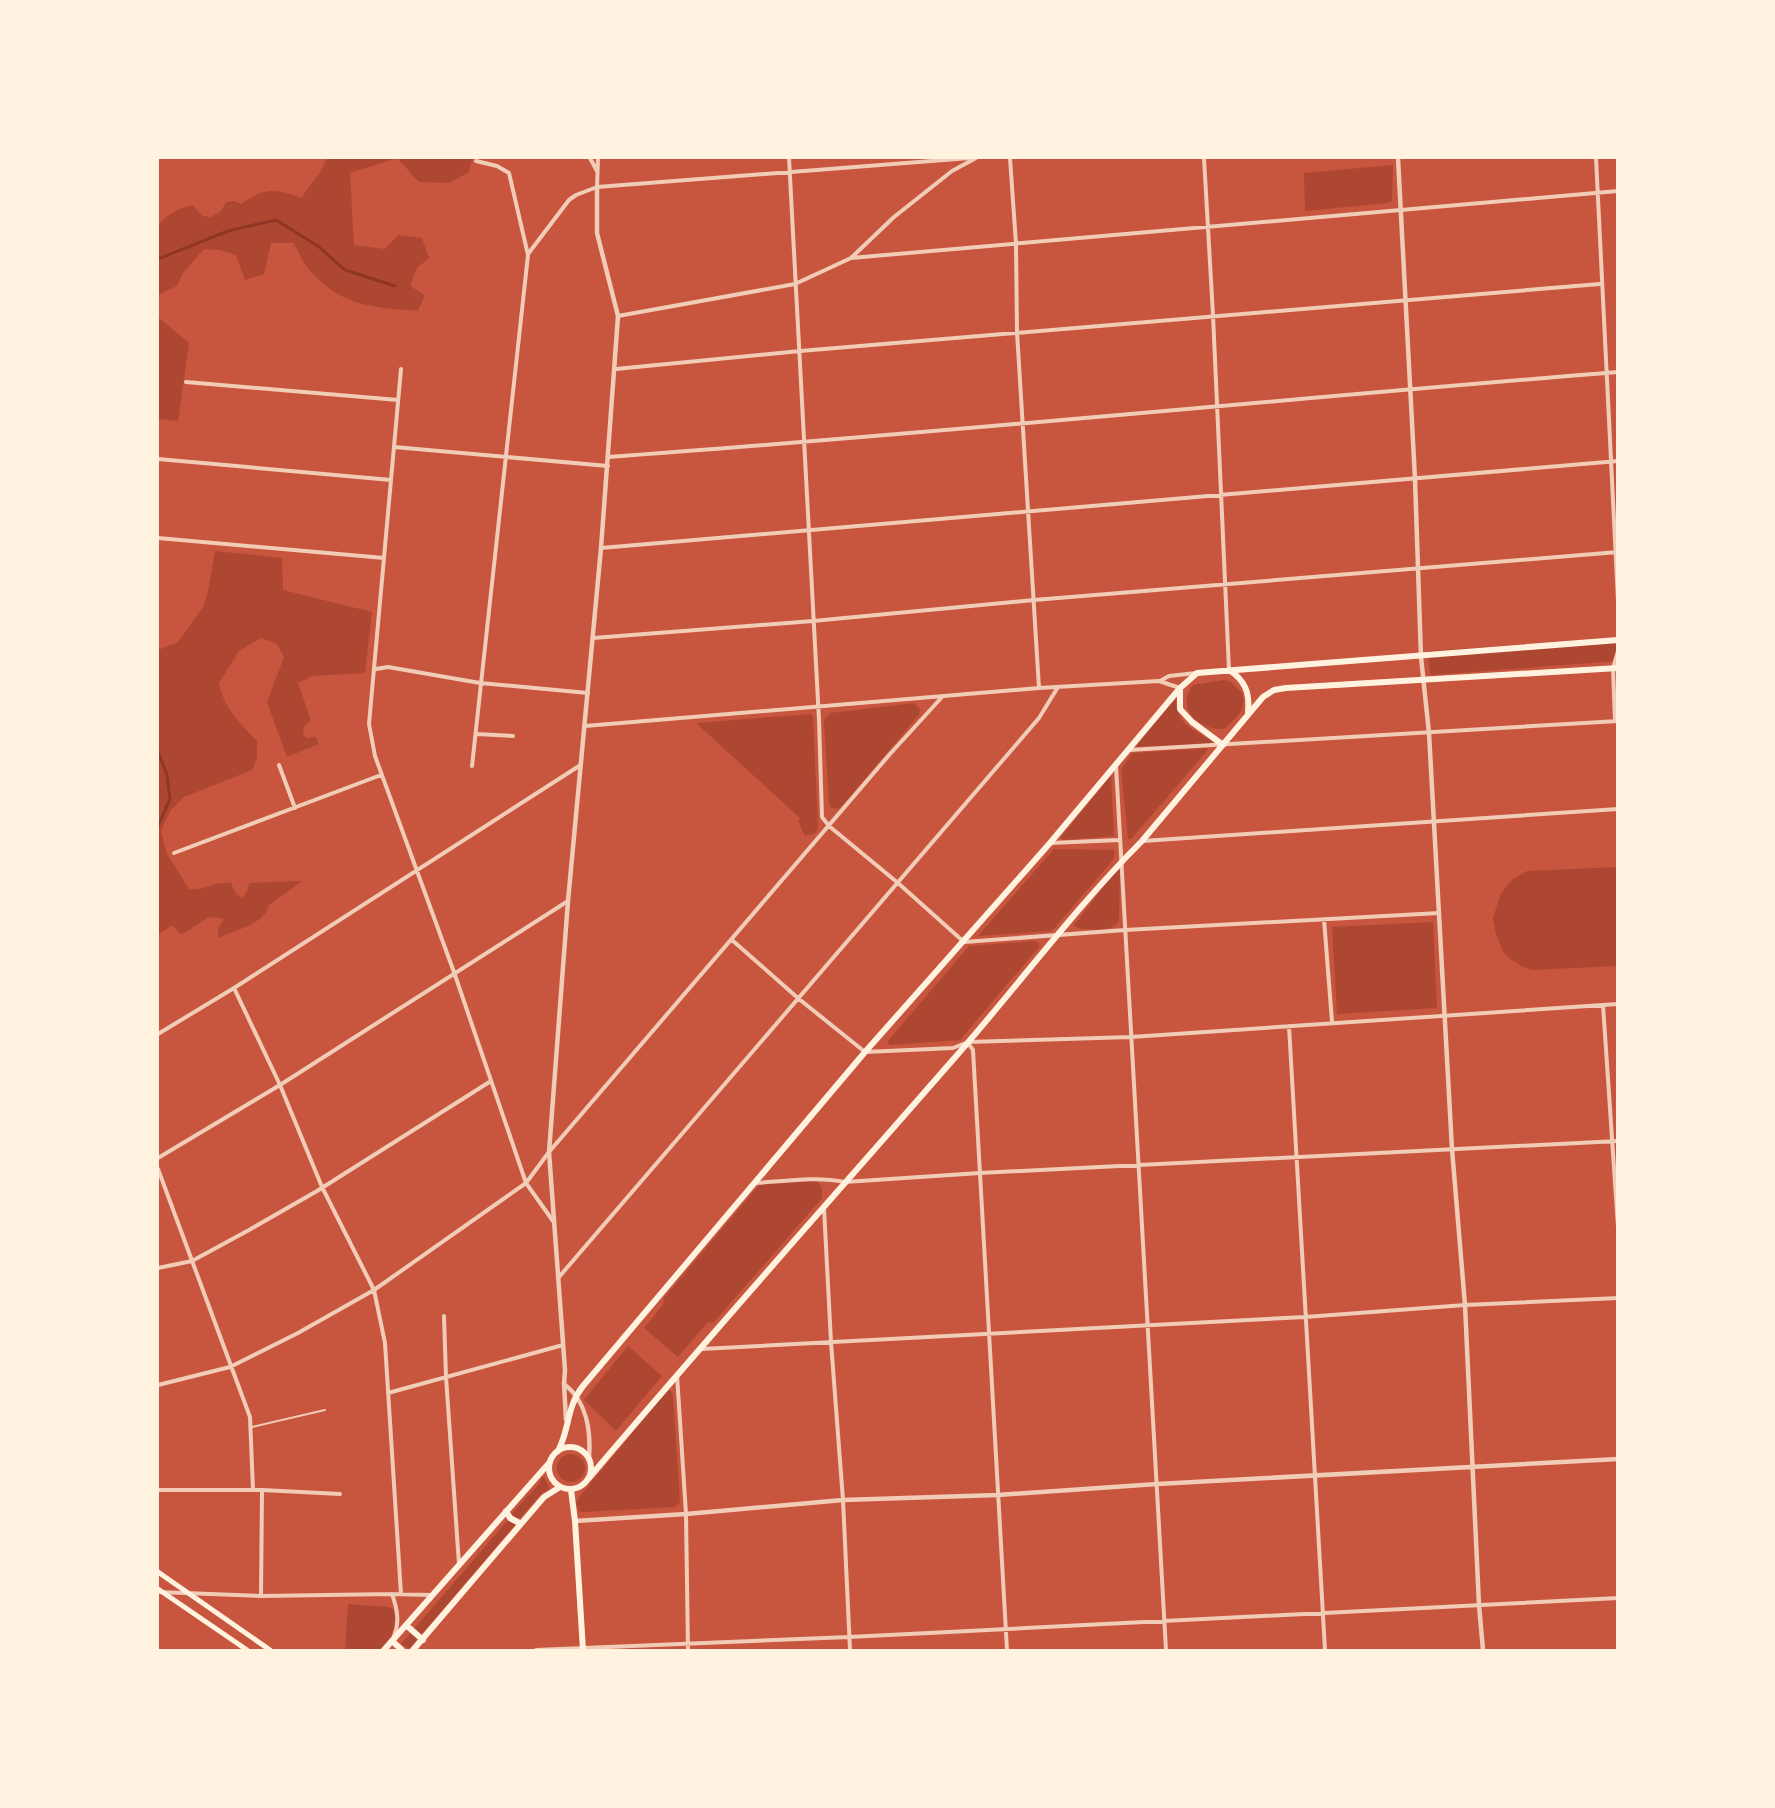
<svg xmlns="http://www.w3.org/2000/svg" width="1775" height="1808" viewBox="0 0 1775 1808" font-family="Jost,sans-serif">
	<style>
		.green { fill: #ae4732 }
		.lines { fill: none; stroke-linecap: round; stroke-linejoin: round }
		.stream { stroke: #8f3625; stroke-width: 3 }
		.service { stroke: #f1ccb7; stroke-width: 2 }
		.minor { stroke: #f1ccb7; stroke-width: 4 }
		.tertiary { stroke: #f1ccb7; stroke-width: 4.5 }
		.secondary { stroke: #fff3e0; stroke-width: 5 }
		.primary { stroke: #fff3e0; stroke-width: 6 }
	</style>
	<rect width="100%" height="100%" fill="#c8553d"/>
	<path class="green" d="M327 158H468L472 159 469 172 449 183 419 182 397 158 350 173 354 245 385 249 398 235 422 238 429 258 417 268 410 286 425 295 418 311C372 307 343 307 310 271 303 263 299 252 293 243H271L264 274 245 280 236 255 220 250 204 249 183 273 177 286 158 295V225C167 215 180 207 193 205L202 216 211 217 221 211 226 202 235 201 241 204C263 188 276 188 301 198L321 171Z
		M1393 165 1392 201 1387 203 1305 211 1304 173Z
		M158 317 189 343 178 421 158 419Z
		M215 551 282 558 283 590 372 612 365 673 313 676 298 683 310 718V722L304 726 303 732 306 738 316 737 319 744 287 757 267 702 284 657 277 644 261 638 239 651 219 683C223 707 240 723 257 741V758L252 770 184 797 171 810 161 830 166 852 189 889C208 891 211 881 231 883L236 894 242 898 247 892 249 883 302 881 269 905C264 925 235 930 218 938V928L224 919 209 917 181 935 172 925 158 935V648L161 649 178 642 203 607 208 592Z
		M1617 638V661L1432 675 1430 674 1428 651Z
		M1224 680 1231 682 1242 693C1247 711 1236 718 1224 729 1199 730 1175 709 1193 685Z
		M1176 700C1176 723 1193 730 1211 740L1212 744 1138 747 1136 746 1172 702Z
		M914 703 920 709 919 715 841 807 838 809 831 808 829 804 824 720 830 713Z
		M811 714 813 718 818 825 816 833 805 836 798 821 800 818 696 723Z
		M1206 748 1208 749 1207 751 1131 839H1128L1121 769 1132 753Z
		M1111 775 1114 836 1062 840 1061 837Z
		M1054 849 1115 850 1113 860 1052 931 978 936Z
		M1617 867V966L1532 970 1523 967 1509 958 1503 951 1496 935 1493 918 1501 893 1512 880 1527 871Z
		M1117 869 1120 870 1119 921C1112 933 1086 930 1075 927L1074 925Z
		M1433 922 1437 1008 1337 1014 1332 927Z
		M1034 941 1039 943 1038 948 960 1040 890 1045 887 1042 969 946Z
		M817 1181 822 1187V1198L714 1322 707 1323 678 1357 644 1328 663 1305 664 1298 759 1185Z
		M628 1346 662 1376 616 1431 584 1400Z
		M668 1390 672 1392 673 1397 680 1503 675 1507 583 1512 579 1511 576 1503 579 1497Z
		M557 1468a14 14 0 1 1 28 0a14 14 0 1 1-28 0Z
		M542 1477H544L550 1490 543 1492 520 1518H515L512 1513 539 1484Z
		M508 1520 513 1521 515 1525 409 1649 401 1644Z
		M348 1604 389 1607 393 1609C399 1627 390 1638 380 1650H345Z"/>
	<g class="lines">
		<path class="stream" d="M158 259 228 231 276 220 318 246 345 270 395 286
			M158 751 167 775 170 799 158 826"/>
		<path class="service" d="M252 1427 325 1410"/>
		<path class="minor" d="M590 158 597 171
			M789 158 819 720 822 817 829 826 898 883 964 942 1125 930 1439 913
			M1010 158 1016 244 1017 332 1039 688
			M1204 158 1213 315 1229 670
			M1596 158 1618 601
			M597 187 598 158
			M528 254 569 200 576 195 597 187 970 158
			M851 258 1618 191
			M618 316 795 284 851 258 894 217 952 171 976 158
			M401 369 369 724 375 756 455 975 526 1183 553 1221
			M616 369 800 351 1600 284
			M186 382 398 400
			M394 447 608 466
			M608 457C945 433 1281 399 1618 372
			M158 459 391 480
			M158 538 384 558
			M601 548 1618 461
			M593 638 813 621 1034 600 1618 552
			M376 669 388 667 480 683 588 693
			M1160 681 1169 676 1196 673
			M1615 721 1613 668 1618 651
			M585 726 1039 688 1159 681 1180 688
			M476 734 513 736
			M1129 750 1618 721
			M279 765 295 808
			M472 766 528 255 509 173 497 166 476 161
			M1116 766 1166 1650
			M1143 841 1618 809
			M1051 843 1119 840
			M174 853 381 775
			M1324 919 1332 1022
			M732 940 799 999 865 1052 953 1048 968 1042 1131 1037 1618 1004
			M234 988 280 1085 322 1187 374 1290 385 1343 401 1594
			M1603 1005 1618 1227
			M1289 1026 1325 1650
			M158 1034 234 988 579 766
			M968 1043 973 1050 1007 1650
			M158 1158 280 1085 568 901
			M158 1169 250 1417 253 1490
			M756 1183C785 1181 817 1176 845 1182L980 1173 1618 1141
			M824 1208 831 1342 843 1500 850 1650
			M158 1268 192 1261 249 1230 317 1191 491 1081
			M559 1277 1039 718 1058 687
			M444 1316 446 1377 459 1564
			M702 1349 1305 1317 1465 1305 1618 1298
			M677 1375 686 1514 688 1650
			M158 1385 230 1367 298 1333 374 1290 526 1183 549 1152 890 754 942 697
			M388 1393 563 1345
			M158 1490H262L340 1494
			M158 1592 261 1596 392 1594 431 1595
			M392 1594C397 1608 400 1622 394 1636
			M261 1596 262 1490
			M536 1650 849 1637 1618 1598"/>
		<path class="tertiary" d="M1398 158 1415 479 1421 657 1429 733 1452 1149 1465 1305 1479 1605 1483 1650
			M564 1384C587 1401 591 1432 589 1458
			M566 1420 564 1384 565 1370 549 1152 568 901 601 548 618 316 597 233V187
			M575 1521 686 1514 843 1500 998 1495 1157 1484 1618 1459"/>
		<path class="secondary" d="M158 1572 270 1650
			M158 1589 247 1650"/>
		<path class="primary" d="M1229 670C1245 680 1250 693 1248 712
			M1180 688V709L1192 722 1223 745
			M549 1468a21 21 0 1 1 42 0a21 21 0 1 1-42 0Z
			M558 1451C570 1429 566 1407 583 1386L865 1052 1050 843 1180 688 1197 673 1618 640
			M589 1478C710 1335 835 1195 958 1054 1020 983 1076 907 1142 841L1263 697 1274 690 1286 688 1618 668
			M571 1490 575 1521 583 1650
			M506 1511 510 1518 521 1524
			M406 1625 423 1640
			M392 1641 402 1650
			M384 1650 550 1462
			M413 1650 544 1497 560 1487"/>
	</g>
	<rect width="1775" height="1808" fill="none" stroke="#fff3e0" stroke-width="318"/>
</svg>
